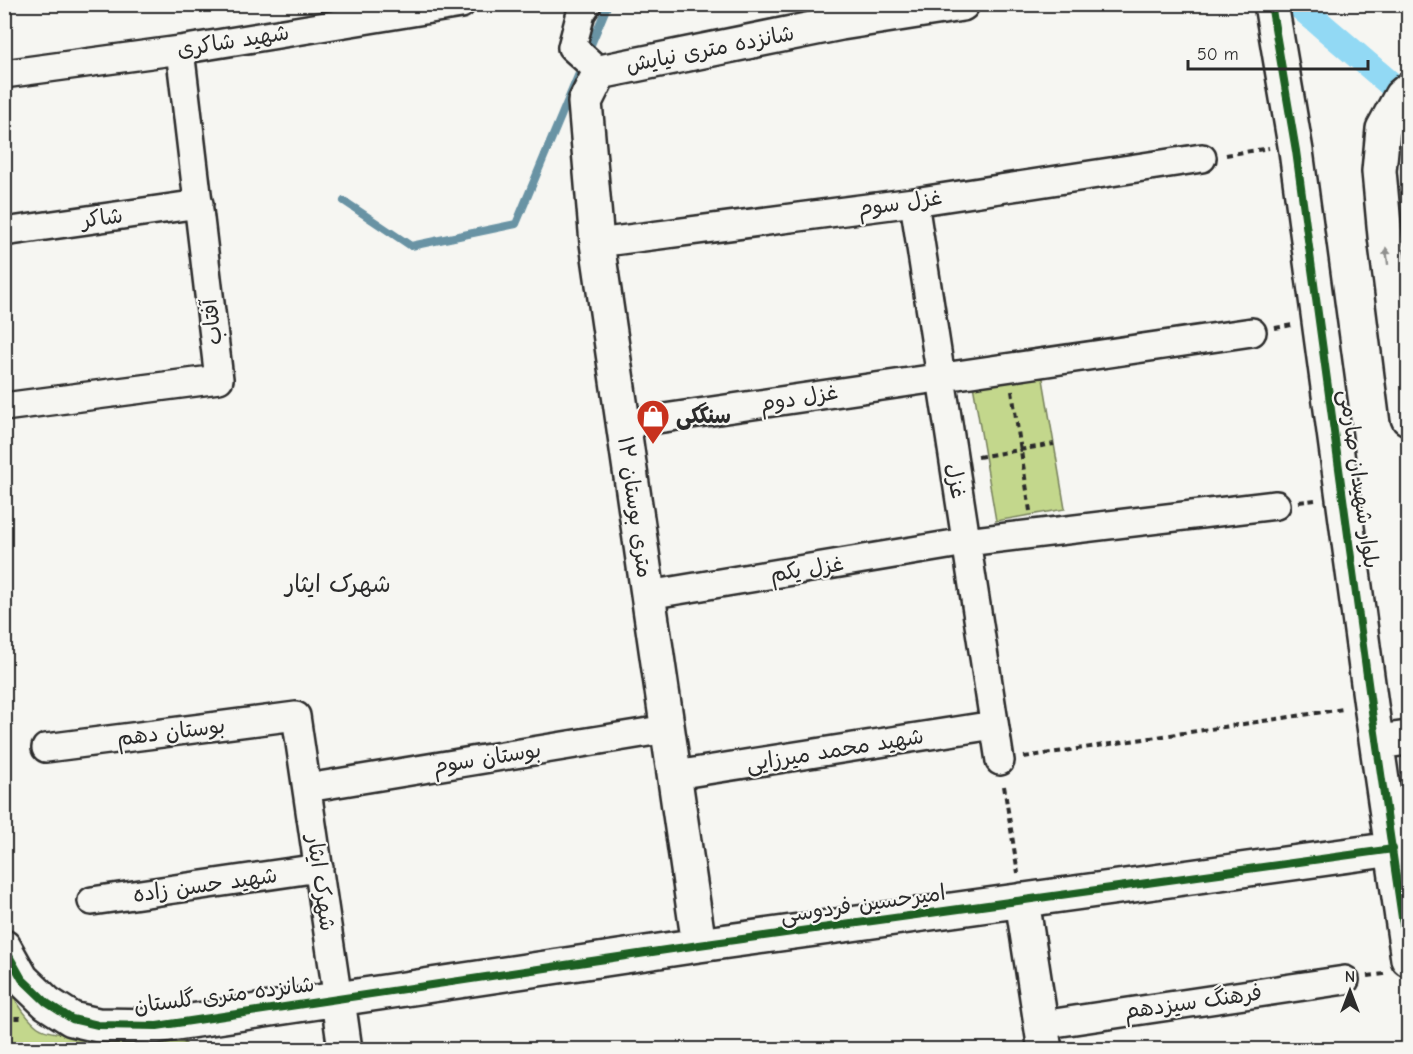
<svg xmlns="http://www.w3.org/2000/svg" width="1413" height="1054" viewBox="0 0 1413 1054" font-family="'Comic Neue','Playpen Sans Arabic',sans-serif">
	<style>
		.green { fill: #c3d78c; stroke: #77815c; stroke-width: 1.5 }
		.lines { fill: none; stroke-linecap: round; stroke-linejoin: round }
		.stream { stroke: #6993a4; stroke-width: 8 }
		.canal { stroke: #92d9f4; stroke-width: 26 }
		.minor-casing { stroke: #2b2b2b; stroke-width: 32 }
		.tertiary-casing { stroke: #2b2b2b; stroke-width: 38 }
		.path { stroke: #2b2b2b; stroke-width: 4; stroke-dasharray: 6 4.5; stroke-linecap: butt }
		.minor { stroke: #f6f6f2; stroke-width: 27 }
		.tertiary { stroke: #f6f6f2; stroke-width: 33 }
		.cycleway-casing { stroke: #f6f6f2; stroke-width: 11 }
		.cycleway { stroke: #1b5e20; stroke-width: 8 }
		.oneway { fill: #90908e }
		.labels { text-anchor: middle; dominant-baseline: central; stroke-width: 4.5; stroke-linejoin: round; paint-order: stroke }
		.street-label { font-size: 22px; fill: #2b2b2b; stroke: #f6f6f2 }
		.poi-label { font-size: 22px; font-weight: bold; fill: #2b2b2b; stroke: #f6f6f2; text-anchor: start }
		.neighbourhood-label { font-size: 24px; fill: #2b2b2b; stroke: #f6f6f2 }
	</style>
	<rect width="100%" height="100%" fill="#f6f6f2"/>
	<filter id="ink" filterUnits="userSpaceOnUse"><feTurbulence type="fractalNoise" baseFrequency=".0167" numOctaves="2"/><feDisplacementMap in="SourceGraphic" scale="12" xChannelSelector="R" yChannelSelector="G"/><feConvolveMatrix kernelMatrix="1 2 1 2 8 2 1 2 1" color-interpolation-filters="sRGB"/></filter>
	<g filter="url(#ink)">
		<path class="green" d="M1042 373 1065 509 996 521 973 385Z
			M4 982C14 996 24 1017 38 1027 57 1041 149 1034 176 1033L186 1044 148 1050 5 1049Z"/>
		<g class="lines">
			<path class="stream" d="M344 201 411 246 516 224 608 4"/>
			<path class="canal" d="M1297 4 1408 99"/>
			<defs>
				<path id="minor" d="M587 4 581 13 572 47 600 72
					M4 74 180 50 461 4
					M914 202 1000 761
					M4 232 199 204
					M597 243 914 202 1202 158
					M4 407 219 379 180 50
					M623 424 1252 332
					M648 595 966 542 1276 505
					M46 748 296 716 338 1000
					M675 775 994 725
					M307 788 667 729
					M92 901 319 868
					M1041 1025 1345 980"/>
				<path id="tertiary" d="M1271 4 1296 151 1371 705 1408 959
					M1408 90 1401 96 1383 129 1379 171 1385 236 1408 418
					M1378 742 1408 738
					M1022 900 1045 1050
					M699 945 597 243 585 102 600 72 841 23 962 4
					M4 947 22 979 47 1003 72 1019 98 1025 157 1026 699 945 1393 849
					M338 1000 345 1050"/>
			</defs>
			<use href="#minor" class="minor-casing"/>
			<use href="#tertiary" class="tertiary-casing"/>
			<path class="path" d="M1226 155 1269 148
				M1275 328 1292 325
				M1012 391 1030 511
				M978 457 1054 444
				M1299 502 1315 500
				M1024 757 1343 709
				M1004 786 1018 873
				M1368 976 1384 974
				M4 1018H22"/>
			<use href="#minor" class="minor"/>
			<use href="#tertiary" class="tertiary"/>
			<defs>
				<path id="cycleway" d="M1271 4 1296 151 1371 705 1408 959
					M4 947 22 979 47 1003 72 1019 98 1025 157 1026 699 945 1393 849"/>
			</defs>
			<use href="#cycleway" class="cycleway-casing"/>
			<use href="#cycleway" class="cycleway"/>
		</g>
		<defs><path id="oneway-solid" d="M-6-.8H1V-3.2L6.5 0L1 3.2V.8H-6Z" transform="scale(1.5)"/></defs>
		<use class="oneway" href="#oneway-solid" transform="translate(1387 256) rotate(-97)"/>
	</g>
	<defs>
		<symbol id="shop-pin" viewBox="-11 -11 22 30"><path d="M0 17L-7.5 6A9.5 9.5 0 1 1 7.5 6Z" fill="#c8321e" stroke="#f6f6f2"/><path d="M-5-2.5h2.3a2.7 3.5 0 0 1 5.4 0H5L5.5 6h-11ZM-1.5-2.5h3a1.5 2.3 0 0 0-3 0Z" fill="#fff"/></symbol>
	</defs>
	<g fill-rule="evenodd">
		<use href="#shop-pin" x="634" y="397" width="38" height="52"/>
	</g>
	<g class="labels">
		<g class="street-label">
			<text transform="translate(233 41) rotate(-9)">شهید شاکری</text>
			<text transform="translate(710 49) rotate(-11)">شانزده متری نیایش</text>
			<text transform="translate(900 203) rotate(-8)">غزل سوم</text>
			<text transform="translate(102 218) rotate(-8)">شاکر</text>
			<text transform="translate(212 322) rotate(-97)">آفتاب</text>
			<text transform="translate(799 398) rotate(-9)">غزل دوم</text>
			<text transform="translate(1359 479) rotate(82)">بلوار شهیدان صارمی</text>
			<text transform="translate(956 481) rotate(81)">غزل</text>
			<text transform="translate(635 507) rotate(82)">۱۲ متری بوستان</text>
			<text transform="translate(807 569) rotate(-9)">غزل یکم</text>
			<text transform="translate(171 732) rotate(-7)">بوستان دهم</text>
			<text transform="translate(835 750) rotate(-9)">شهید محمد میرزایی</text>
			<text transform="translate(487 758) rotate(-9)">بوستان سوم</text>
			<text transform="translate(321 883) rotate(82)">شهرک ایثار</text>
			<text transform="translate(205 885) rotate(-8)">شهید حسن زاده</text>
			<text transform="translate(863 904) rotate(-8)">امیرحسین فردوسی</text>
			<text transform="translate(224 995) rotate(-7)">شانزده متری گلستان</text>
			<text transform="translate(1193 1002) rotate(-8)">فرهنگ سیزدهم</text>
		</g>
		<g class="poi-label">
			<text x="676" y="416">سنگکی</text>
		</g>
		<g class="neighbourhood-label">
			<text x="338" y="584">شهرک ایثار</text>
		</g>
	</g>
	<rect width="1413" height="1054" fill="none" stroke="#f6f6f2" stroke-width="24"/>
	<rect x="12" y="12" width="1389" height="1030" fill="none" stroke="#2b2b2b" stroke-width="2" filter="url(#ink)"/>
	<g transform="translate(1350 991)" stroke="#f6f6f2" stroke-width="4.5" paint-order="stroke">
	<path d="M0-4.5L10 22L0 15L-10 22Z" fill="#2b2b2b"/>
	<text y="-9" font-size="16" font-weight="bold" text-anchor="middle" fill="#2b2b2b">N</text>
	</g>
	<path d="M1188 60v9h180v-9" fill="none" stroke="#2b2b2b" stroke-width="3"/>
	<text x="1197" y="60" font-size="18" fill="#2b2b2b" stroke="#f6f6f2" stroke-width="4.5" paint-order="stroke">50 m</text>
</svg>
